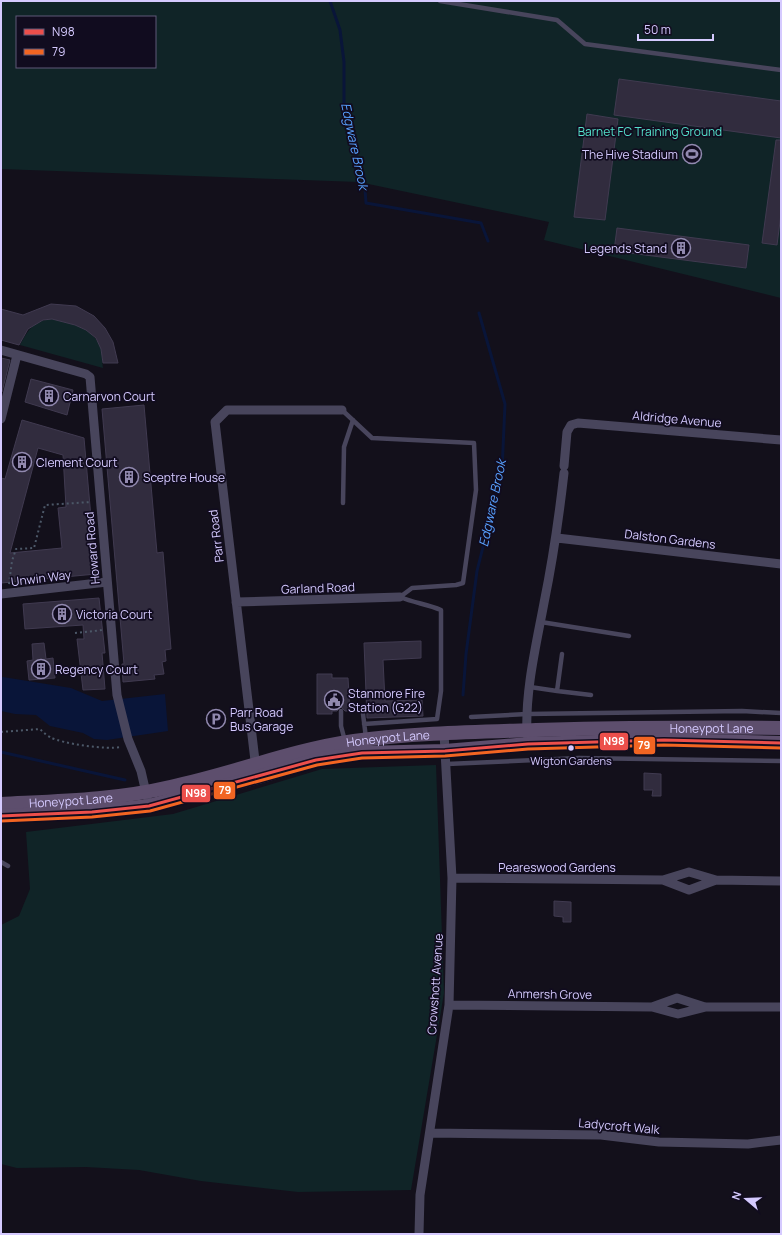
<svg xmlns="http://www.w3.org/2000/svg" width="782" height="1235" viewBox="0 0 782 1235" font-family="Manrope,sans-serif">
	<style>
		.green { fill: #102427; fill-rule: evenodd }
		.water { fill: #091539 }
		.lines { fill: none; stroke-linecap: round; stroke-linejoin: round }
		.stream { stroke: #091539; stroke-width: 3 }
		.building { fill: #312c3e; stroke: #403a50; fill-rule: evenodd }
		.path { stroke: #4c5868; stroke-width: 2; stroke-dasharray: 2 3; stroke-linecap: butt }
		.service { stroke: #48455c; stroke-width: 4.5 }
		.minor { stroke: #48455c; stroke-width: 9 }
		.primary { stroke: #5d4e6d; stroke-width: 14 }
		.bus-1-casing { stroke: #110c1f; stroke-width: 6 }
		.bus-2-casing { stroke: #110c1f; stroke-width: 6 }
		.bus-1 { stroke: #ec4f4b; stroke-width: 3 }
		.bus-2 { stroke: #f26522; stroke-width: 3 }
		.bus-dot { fill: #d5caff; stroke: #110c1f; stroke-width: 1.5 }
		.labels { text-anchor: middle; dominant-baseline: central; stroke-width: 3.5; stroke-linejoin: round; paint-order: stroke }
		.bus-label { font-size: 11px; fill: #d5caff; stroke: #110c1f }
		.park-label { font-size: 12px; fill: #54e1cb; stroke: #110c1f }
		.poi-label { font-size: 12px; fill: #d5caff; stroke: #110c1f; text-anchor: start }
		.street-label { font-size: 12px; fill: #d5caff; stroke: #110c1f }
		.water-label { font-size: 13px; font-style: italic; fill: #58a1ff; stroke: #110c1f }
		.line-badge { stroke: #110c1f; stroke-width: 1.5 }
		.badge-label { font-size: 11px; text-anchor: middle; font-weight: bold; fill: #fff }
	</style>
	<rect width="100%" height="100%" fill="#13101b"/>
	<path class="green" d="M1 1H781V298L544 240 549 222 359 182 1 169ZM17 17H155V67H17Z
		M52 319C70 323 95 328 101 349 103 354 102 362 103 368L20 345C28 330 33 321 52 319Z
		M436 765 444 993 411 1190 298 1192 201 1181 139 1170 86 1167 17 1168 1 1164V925L19 916 30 889 26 832 173 814 322 769Z"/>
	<path class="water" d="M3 677 71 688 102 701 165 694 168 731 107 740 94 739 83 733 50 726 36 715 15 714 1 711V678Z"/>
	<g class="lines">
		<path class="stream" d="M330 1 340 30 344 62V109L354 149 364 176 366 203 481 223 488 241
			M463 695 466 654 477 571 502 471 505 404 479 313
			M1 752 125 780"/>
	</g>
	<path class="building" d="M619 79 781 101V138L614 115Z
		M587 114 618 119 605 220 574 217Z
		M776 140H781V214L777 245 762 243Z
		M617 228 749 245 746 268 614 251Z
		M51 304 76 306 94 316 105 328 113 342 118 363H103L101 349 96 338 86 330 75 325 52 319 43 320 28 329 19 345 1 340V309L23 315Z
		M1 358 10 360 2 392H1Z
		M31 379 73 390 67 415 25 402Z
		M144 405 157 553 163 552 171 649 165 650 166 661 162 662 164 674 154 675 155 679 123 682 122 664H124L102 409Z
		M22 420 84 438 96 574 1 583V478L5 479ZM38 448 63 455 66 507 58 508 62 548 10 553Z
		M99 598 105 653H102L105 689 83 690 77 639H84L83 625 25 629 23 604Z
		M421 641V658L383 660 385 701 422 700 423 716 367 718 364 643Z
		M44 643 46 659 53 658 55 678 29 680 27 661 33 660 32 644Z
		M317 674H332V678H348L350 711H345L341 707 337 711H332V714H317Z
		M644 773 661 774V796H652L653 790H644Z
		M554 901 571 902V922H563V917L554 916Z"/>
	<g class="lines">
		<path class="path" d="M9 584 12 561 16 549 34 548 45 505 91 502
			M75 633 103 630
			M1 732 40 729C43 732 46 735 50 737 62 744 108 750 121 747"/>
		<path class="service" d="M440 1 557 20 585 44 781 70
			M342 410 372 438 474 443 476 490 463 583 456 585 412 588 400 597
			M343 503 344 447 353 420
			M541 622 629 636
			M530 687 557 691 562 654
			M557 691 591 695
			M341 711V726L345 741
			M363 714 366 738
			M471 717 527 714 742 711 781 713
			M364 724 437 719 441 691V610C427 604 414 603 400 597
			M447 764 579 758 781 761
			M1 862 8 866"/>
		<path class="minor" d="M1 350 86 374 90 377 117 695 128 739 141 771 147 797
			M1 419 17 355
			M564 466 567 432 571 425 578 423 781 440
			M557 538 781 564
			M1 594 107 582
			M236 602 400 597
			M527 735C525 691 536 646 544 603 553 559 559 517 564 473
			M256 769 215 422 227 410H342
			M452 878 663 880 689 890 716 880 781 881
			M663 880 689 872 716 880
			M449 1005 652 1007 678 1014 706 1007H781
			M652 1007 677 998 705 1007
			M430 1133 601 1135 659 1142 748 1144 781 1140
			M419 1234 420 1195 449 1005 452 878 444 733"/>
		<g class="primary">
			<path id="s1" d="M1 804C58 801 115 800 170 787 232 774 291 750 354 741 414 733 475 732 536 730 618 728 699 727 781 728"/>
			<path d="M1 816 92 812 149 806 258 777 316 760 362 753 445 751 528 744 664 740 781 743"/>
		</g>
		<defs>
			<path id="bus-1" d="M1 816 92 812 149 806 316 760 362 753 445 751 528 744 664 740 781 743"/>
			<path id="bus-2" d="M1 821 92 817 150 811 317 765 362 758 445 756 528 749 664 745 781 748"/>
		</defs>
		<use href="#bus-1" class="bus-1-casing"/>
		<use href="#bus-2" class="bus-2-casing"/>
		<use href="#bus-1" class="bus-1"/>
		<use href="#bus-2" class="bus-2"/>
	</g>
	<defs>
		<symbol id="stadium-ring" viewBox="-11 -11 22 22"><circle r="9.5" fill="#110c1f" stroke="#9189af" stroke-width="1.5"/><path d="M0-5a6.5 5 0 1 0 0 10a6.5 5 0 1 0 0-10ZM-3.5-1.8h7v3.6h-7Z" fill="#9189af"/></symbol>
		<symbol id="building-ring" viewBox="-11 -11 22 22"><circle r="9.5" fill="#110c1f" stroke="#9189af" stroke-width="1.5"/><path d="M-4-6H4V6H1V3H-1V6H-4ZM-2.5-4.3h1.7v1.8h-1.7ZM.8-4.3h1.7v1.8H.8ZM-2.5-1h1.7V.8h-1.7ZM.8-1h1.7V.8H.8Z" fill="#9189af"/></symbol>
		<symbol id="civic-ring" viewBox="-11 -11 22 22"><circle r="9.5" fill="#110c1f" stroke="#9189af" stroke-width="1.5"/><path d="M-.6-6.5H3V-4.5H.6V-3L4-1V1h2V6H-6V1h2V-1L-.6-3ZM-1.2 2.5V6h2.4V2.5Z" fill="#9189af"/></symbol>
		<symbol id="parking-ring" viewBox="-11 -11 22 22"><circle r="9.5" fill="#110c1f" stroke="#9189af" stroke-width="1.5"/><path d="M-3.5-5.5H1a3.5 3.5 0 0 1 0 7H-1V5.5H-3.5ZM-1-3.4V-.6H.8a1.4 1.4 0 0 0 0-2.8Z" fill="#9189af"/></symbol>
	</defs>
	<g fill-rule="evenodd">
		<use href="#stadium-ring" x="681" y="143" width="22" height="22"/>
		<use href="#building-ring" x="670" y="237" width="22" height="22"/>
		<use href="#building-ring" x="38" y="385" width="22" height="22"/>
		<use href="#building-ring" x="11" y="451" width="22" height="22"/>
		<use href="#building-ring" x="118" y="466" width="22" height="22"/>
		<use href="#building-ring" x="51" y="603" width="22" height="22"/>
		<use href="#building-ring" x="30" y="658" width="22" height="22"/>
		<use href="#civic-ring" x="323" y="689" width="22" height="22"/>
		<use href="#parking-ring" x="205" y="708" width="22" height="22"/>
	</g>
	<circle class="bus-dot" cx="571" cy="748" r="3.5"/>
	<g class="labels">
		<g class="bus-label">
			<text x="571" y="760">Wigton Gardens</text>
		</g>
		<g class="park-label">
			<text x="650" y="131">Barnet FC Training Ground</text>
		</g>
		<g class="poi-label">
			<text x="678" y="154" text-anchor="end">The Hive Stadium</text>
			<text x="667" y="248" text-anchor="end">Legends Stand</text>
			<text x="63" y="396">Carnarvon Court</text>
			<text x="36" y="462">Clement Court</text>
			<text x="143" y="477">Sceptre House</text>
			<text x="76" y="614">Victoria Court</text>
			<text x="55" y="669">Regency Court</text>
			<text x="348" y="693">Stanmore Fire<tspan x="348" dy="14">Station (G22)</tspan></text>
			<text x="230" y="712">Parr Road<tspan x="230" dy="14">Bus Garage</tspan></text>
		</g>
		<g class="street-label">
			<text transform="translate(677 419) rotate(5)">Aldridge Avenue</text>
			<text transform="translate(216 536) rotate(-97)">Parr Road</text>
			<text transform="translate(670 539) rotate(7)">Dalston Gardens</text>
			<text transform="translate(92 548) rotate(-95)">Howard Road</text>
			<text transform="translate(41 578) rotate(-7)">Unwin Way</text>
			<text transform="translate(318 588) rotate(-2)">Garland Road</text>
			<text stroke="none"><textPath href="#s1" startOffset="718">Honeypot Lane</textPath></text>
			<text stroke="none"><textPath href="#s1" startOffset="394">Honeypot Lane</textPath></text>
			<text stroke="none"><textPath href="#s1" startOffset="70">Honeypot Lane</textPath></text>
			<text x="557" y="867">Peareswood Gardens</text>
			<text transform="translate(435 984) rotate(-86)">Crowshott Avenue</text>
			<text transform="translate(550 994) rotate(1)">Anmersh Grove</text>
			<text transform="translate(619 1126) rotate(5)">Ladycroft Walk</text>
		</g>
		<g class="water-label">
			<text transform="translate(355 146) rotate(78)">Edgware Brook</text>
			<text transform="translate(492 503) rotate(-78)">Edgware Brook</text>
		</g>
	</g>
	<g class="line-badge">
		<rect x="599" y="732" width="30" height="19" rx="4" fill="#ec4f4b"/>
		<rect x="633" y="736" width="23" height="19" rx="4" fill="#f26522"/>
		<rect x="213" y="781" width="23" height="19" rx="4" fill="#f26522"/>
		<rect x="181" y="784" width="30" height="19" rx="4" fill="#ec4f4b"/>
	</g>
	<g class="badge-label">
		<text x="614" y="745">N98</text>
		<text x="644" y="749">79</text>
		<text x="225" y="794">79</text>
		<text x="196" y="797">N98</text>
	</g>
	<rect width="782" height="1235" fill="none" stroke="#d5caff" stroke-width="4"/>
	<rect x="16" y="16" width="140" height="52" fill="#110c1f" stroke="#5f5879"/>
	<rect x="24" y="29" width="20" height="6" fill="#ec4f4b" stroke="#5f5879"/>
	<text x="52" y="36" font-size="12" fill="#d5caff">N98</text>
	<rect x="24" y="49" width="20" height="6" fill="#f26522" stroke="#5f5879"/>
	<text x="52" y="56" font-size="12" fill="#d5caff">79</text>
	<g transform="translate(746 1199) rotate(289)" stroke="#110c1f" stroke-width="3" paint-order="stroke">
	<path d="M0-3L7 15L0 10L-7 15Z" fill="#d5caff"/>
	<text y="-6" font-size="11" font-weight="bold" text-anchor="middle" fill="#d5caff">N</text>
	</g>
	<path d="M638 34v6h75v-6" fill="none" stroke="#d5caff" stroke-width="2"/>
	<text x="644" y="34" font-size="12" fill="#d5caff" stroke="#110c1f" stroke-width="3" paint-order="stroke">50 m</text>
</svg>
